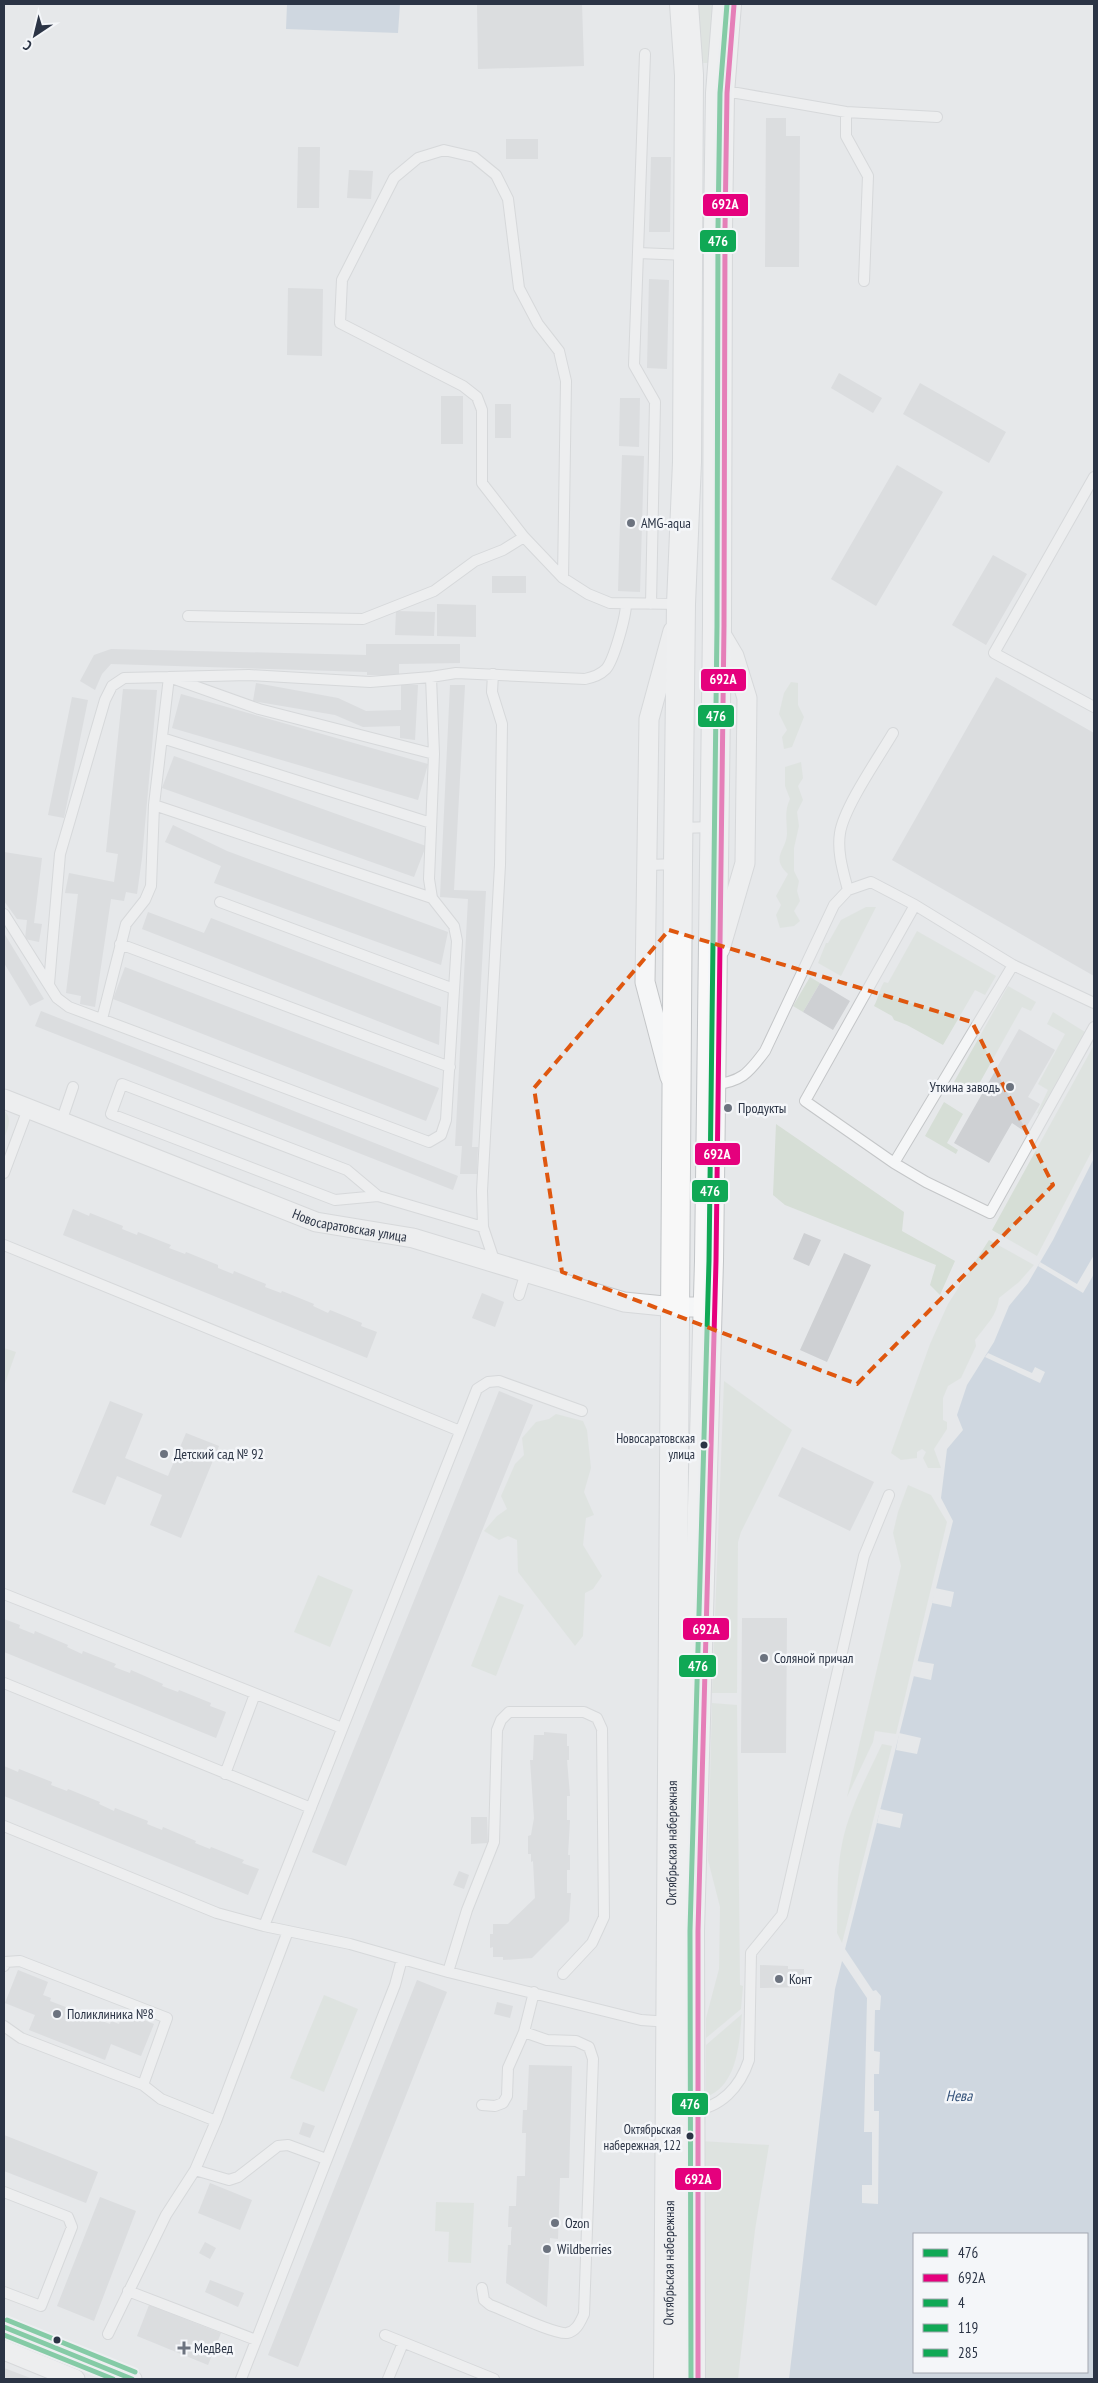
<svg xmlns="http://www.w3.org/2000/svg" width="1098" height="2383" viewBox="0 0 1098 2383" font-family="'PT Sans Narrow',sans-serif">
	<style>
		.green { fill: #d6ded6 }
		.water { fill: #b4c4d5; fill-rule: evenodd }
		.pier { fill: #e6e8ea }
		.building { fill: #ced0d3 }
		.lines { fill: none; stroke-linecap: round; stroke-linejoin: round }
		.service-casing { stroke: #c4c6c8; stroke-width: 12 }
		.minor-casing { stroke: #c4c6c8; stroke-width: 21 }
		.primary-casing { stroke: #c2c5c8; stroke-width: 30 }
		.service { stroke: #f5f6f7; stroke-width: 10 }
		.minor { stroke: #f5f6f7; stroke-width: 19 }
		.primary { stroke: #f8f8f8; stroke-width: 28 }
		.bus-1-casing { stroke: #f4f6f9; stroke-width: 9 }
		.bus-2-casing { stroke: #f4f6f9; stroke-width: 9 }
		.bus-3-casing { stroke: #f4f6f9; stroke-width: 9 }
		.bus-4-casing { stroke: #f4f6f9; stroke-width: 9 }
		.bus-5-casing { stroke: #f4f6f9; stroke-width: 9 }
		.bus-1 { stroke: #10a855; stroke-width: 5 }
		.bus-2 { stroke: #e5007d; stroke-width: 5 }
		.bus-3 { stroke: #10a855; stroke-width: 5 }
		.bus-4 { stroke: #10a855; stroke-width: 5 }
		.bus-5 { stroke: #10a855; stroke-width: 5 }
		.marked { fill: none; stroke: #df570f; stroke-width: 4; stroke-dasharray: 10 6; stroke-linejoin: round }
		.poi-dot { fill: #6c737f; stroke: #f4f6f9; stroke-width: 2 }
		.bus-dot { fill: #2b3445; stroke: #f4f6f9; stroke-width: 2 }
		.labels { text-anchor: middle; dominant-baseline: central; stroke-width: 5; stroke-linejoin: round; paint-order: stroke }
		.bus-label { font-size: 13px; fill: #2b3445; stroke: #f4f6f9; text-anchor: end }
		.poi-label { font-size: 14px; fill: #2b3445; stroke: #f4f6f9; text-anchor: start }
		.street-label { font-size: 14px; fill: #2b3445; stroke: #f4f6f9 }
		.water-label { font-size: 15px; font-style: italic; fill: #34527a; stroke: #f4f6f9 }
		.line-badge { stroke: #f4f6f9; stroke-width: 2 }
		.badge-label { font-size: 14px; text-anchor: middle; font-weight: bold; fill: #fff }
	</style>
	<rect width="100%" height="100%" fill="#e6e8ea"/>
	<path class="green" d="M698 4H713L708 63H702Z
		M791 682 798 683V705L804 717 792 747 784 749 782 737 787 730 779 714 784 693Z
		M801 762 803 778 798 786 803 800 797 812 799 826 794 848V871L799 881 797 891 800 901 794 911 800 921 794 926 780 928 776 915 781 905 776 896 788 874C770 857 786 851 787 834 787 821 784 811 790 799L785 786V767Z
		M866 907H876L841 976 818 963 826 943H828L841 920Z
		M917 931 996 976 985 995 975 990 943 1045 907 1025 894 1020 892 1016 874 1006C879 997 879 990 884 982L888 983Z
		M810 977 820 983 803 1012 793 1006Z
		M1008 986 1036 1002 1031 1011 1022 1007 974 1093 954 1082Z
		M1053 1012 1085 1032 1041 1115 1037 1113 1048 1090 1038 1084 1065 1034 1047 1024Z
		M1094 1045V1147L1037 1256 992 1230Z
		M944 1102 963 1114 947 1143 958 1150 956 1154 925 1136Z
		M4 1110C13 1119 8 1128 4 1138Z
		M776 1124 904 1212 902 1231 955 1261 940 1295 930 1285 936 1265 785 1205 773 1195Z
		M989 1240 1034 1265 1019 1282 999 1298C997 1316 986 1325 975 1340L976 1346 961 1378 948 1386 943 1398V1420L947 1422V1429L934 1449 941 1468H928L923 1458 926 1452 922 1449 917 1452V1458L901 1460 891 1453 930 1344 948 1304Z
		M4 1348 16 1352 4 1386Z
		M724 1381 792 1430 741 1532 738 1542 737 1693H712Z
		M556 1414 583 1421 587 1430 591 1468 584 1492 594 1515 586 1518 583 1545 602 1576 593 1589 585 1593 583 1636 575 1646 518 1572 517 1540 508 1536 499 1540 484 1531 497 1516 507 1509 501 1496 515 1464 524 1455 522 1438 536 1422 549 1419Z
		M908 1485 931 1495 947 1522 896 1734 875 1731 873 1742 847 1797 901 1566 893 1533 898 1512Z
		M318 1575 353 1590 330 1647 294 1632Z
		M499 1595 524 1605 496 1676 471 1666Z
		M712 1703 737 1705 740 1985 743 1986 741 2009 706 2038V2018L719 1969 720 1907 708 1860Z
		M882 1744 892 1746 842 1943 837 1933C838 1904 836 1873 842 1844 849 1809 867 1776 882 1744Z
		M324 1995 358 2009 324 2092 290 2078Z
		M742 2014C739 2043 738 2085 706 2097V2045Z
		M700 2141 769 2145 755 2230 738 2379H702Z
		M436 2202 474 2203 471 2263 448 2262 449 2232 435 2231Z"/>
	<path class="water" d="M287 4H400L398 33 286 29Z
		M1094 1158V2379H789L835 1989 953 1521 941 1498 947 1449 963 1430 957 1415 967 1385 994 1342 1009 1306 1028 1283 1053 1240ZM914 2234H1087V2372H914Z"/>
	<path class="pier" d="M1094 1255V1274L1083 1293 1038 1266 1040 1262 1077 1284Z
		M988 1353 1032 1373 1035 1367 1045 1372 1040 1383 985 1357Z
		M935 1588 954 1592 951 1607 932 1603Z
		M917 1661 934 1664 931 1680 913 1676Z
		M899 1733 921 1738 917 1754 896 1750Z
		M880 1809 903 1814 900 1828 877 1823Z
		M843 1946 873 1991 876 1990 881 1996 880 2010H875L874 2051 880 2052 879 2074H874V2111H879L878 2204 862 2203V2185H872V2132H864L867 1998 840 1958Z"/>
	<path class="building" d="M477 4H582L584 66 478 69Z
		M766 118H786V136H800L799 267H765Z
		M506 139H538V159H506Z
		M298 147H320L319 208H297Z
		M651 157H671L670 232H649Z
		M349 170 373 171 371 199 347 198Z
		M649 279 669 280 667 369 647 368Z
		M288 288 323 289 322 356 287 355Z
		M839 373 882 398 873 413 831 388Z
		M920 383 1006 432 989 463 903 414Z
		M441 396H463V444H441Z
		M620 398H640L639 447 619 446Z
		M495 404H511V438H495Z
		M622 455 644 456 640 592 618 591Z
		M897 465 943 492 876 606 831 579Z
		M993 555 1027 574 986 645 952 625Z
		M492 576H526V593H492Z
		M437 604 476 605V637L437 636Z
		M396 611 435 612 434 636 395 635Z
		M366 644H460V663L399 664V675H367V672L111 664 102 674 95 690 80 681 94 655 111 649 366 655Z
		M996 677 1094 733V976L892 860Z
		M256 683 338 698 366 711 401 710V684L418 685 415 740 400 738V726L363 727 335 715 253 701Z
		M450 685H465L454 890 486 891 472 1147H478L477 1174H460L462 1146H455L468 899 440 897Z
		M123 689 157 690 142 858 137 894 126 892 124 901 111 899 95 1007 80 1004 81 996 66 993 78 894 65 893 69 873 114 882 118 854 106 852Z
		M181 694 428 764 418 800 172 728Z
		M72 697 88 700 64 818 48 815Z
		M174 756 426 846 414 877 162 788Z
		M173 825 227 851 448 932 441 965 214 883 221 866 165 842Z
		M4 852 42 858 34 923 42 924 39 942 25 939 27 920 17 919 4 901Z
		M148 912 204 933 211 918 441 1007 439 1045 142 929Z
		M4 933 44 999 30 1006 4 963Z
		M125 967 439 1088 426 1121 113 999Z
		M820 983 850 1001 833 1030 803 1012Z
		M41 1011 458 1176 453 1190 35 1026Z
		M1019 1029 1055 1050 1028 1097 1040 1104 1024 1131 1012 1123 989 1163 954 1143Z
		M73 1209 89 1216 90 1213 123 1226 122 1229 137 1235 138 1232 171 1245 169 1248 185 1254 186 1252 218 1265V1268L233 1274 234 1271 266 1284 265 1287 281 1293 282 1291 314 1304 313 1306 328 1313 330 1310 362 1323 361 1326 377 1332 367 1358 63 1235Z
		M804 1233 821 1240 809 1266 793 1259Z
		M844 1253 871 1265 827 1362 800 1350Z
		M482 1293 504 1302 495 1327 472 1318Z
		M499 1391 533 1405 346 1866 312 1852Z
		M110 1401 143 1414 125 1458 168 1476 186 1433 219 1446 181 1538 150 1525 162 1495 117 1476 105 1505 72 1492Z
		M802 1447 874 1482 850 1531 778 1496Z
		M742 1618H787L786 1753H741Z
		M4 1619 20 1625 19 1628 34 1634 35 1631 68 1645 67 1647 82 1654 83 1651 116 1664 114 1667 130 1673 131 1670 163 1684 162 1686 178 1692 179 1690 211 1703 210 1706 226 1712 216 1738 4 1652Z
		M544 1732 567 1734V1746H569V1760H567L570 1796H567V1820H570L568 1855H570V1870H567V1893H571L569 1921 532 1958 503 1960V1957H493V1947L490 1948V1934H493V1924H508L535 1898 533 1861 531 1862V1854H528V1836L531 1835 534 1818 530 1760H533L534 1735H544Z
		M4 1766 18 1772 19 1769 52 1782 51 1785 67 1791 68 1789 100 1802 99 1804 114 1811 115 1808 148 1821 147 1824 162 1830 163 1827 196 1841 195 1843 210 1849 211 1847 244 1860 242 1863 259 1869 248 1895 4 1796Z
		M471 1817H487L488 1843 471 1844Z
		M459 1871 469 1875 464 1889 453 1885Z
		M760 1965 788 1966V1969H804V1987L760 1988Z
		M18 1970 48 1982 43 1995 51 1998 50 2001 110 2024 111 2021 119 2024 123 2012 154 2024 141 2056 111 2044 105 2060 29 2030 35 2015 5 2003Z
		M417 1980 447 1992 298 2367 268 2355Z
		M497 2002 513 2006 510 2018 494 2014Z
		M529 2065 572 2066 569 2178H560L558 2239 550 2238 547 2307 506 2283 508 2245H511V2232L512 2227H508L509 2206H516L517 2176H525L526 2133H522L523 2110H527Z
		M303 2122 315 2126 310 2138 299 2134Z
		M4 2135 98 2172 86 2203 4 2171Z
		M210 2183 252 2200 240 2230 198 2213Z
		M100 2197 136 2211 94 2321 57 2306Z
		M205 2242 216 2248 210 2259 199 2253Z
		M210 2280 244 2293 238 2307 205 2292Z
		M149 2305 221 2333 208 2365 137 2336Z
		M4 2368 33 2379H4Z"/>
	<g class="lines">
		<defs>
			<path id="service" d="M645 54 634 365 655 402 651 604
				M721 93H737L846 112 937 117
				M846 112V136L868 176 864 281
				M638 253 687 255
				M1094 477 994 653 1094 707
				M563 578 566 381 559 351 538 324 519 288 508 199 496 175 474 157 444 150 418 158 394 178 342 280 340 323 463 386 477 397 482 410V483L524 537 563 578 588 594 610 603 681 604
				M188 616 363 619 434 591 475 561 503 550 524 537
				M493 674 492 692 502 724 500 865 482 1191 483 1227 495 1263
				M162 738 431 823
				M154 805 432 898
				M679 828 714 827
				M648 865 677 864
				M848 890C843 871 837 852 840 833 844 807 879 757 893 733
				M220 902 454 989
				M915 905 805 1101 894 1163 926 1182 990 1213 1094 1027
				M4 914 57 998 69 1007 429 1142 441 1135 446 1120 457 941 454 926 432 898 429 879 434 754 431 677
				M120 944 450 1067
				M49 984 60 854 105 700 112 686 124 678 169 677 259 709 434 754
				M102 1019 126 924 145 900 151 886 154 805 169 677 249 675 370 682 431 677 456 673 585 679C594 677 600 675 606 669 614 660 626 616 626 604
				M712 1085C741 1082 748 1074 765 1051L834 905 848 890 871 882 915 905 1013 965 1094 1003
				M61 1122 73 1087
				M894 1163 1013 965
				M4 1173 28 1109
				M378 1196 347 1170 122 1084 111 1114 335 1200 378 1196 483 1227
				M4 1245 460 1431
				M519 1295 526 1272
				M4 1594 342 1728
				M4 1683 311 1808
				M225 1774 255 1694
				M4 1826 217 1913 264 1926 350 1944 448 1972 641 2020 670 2022
				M264 1926 477 1389 488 1382 499 1381 582 1411
				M4 1966 5 1962 20 1961 167 2018 143 2085
				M448 1972 467 1910 494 1842 497 1730 501 1720 509 1712H584L597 1718 602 1729 604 1917 592 1943 563 1974
				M4 2026 21 2038 143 2085 161 2099 216 2121
				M482 2105 495 2106 503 2103 507 2096 508 2068 524 2032 534 1992
				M691 2111C721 2108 740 2087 749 2060L751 1953 782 1915 864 1556 889 1495
				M195 2170 229 2180 238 2177 278 2146 288 2145 326 2159
				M4 2192 68 2217 72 2227 41 2306 4 2292
				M482 2288 484 2300 490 2305C504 2310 555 2335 567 2333 577 2331 580 2322 584 2314L593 2059 589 2047 576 2041 547 2040 524 2032
				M128 2291 256 2340
				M108 2334 166 2215 195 2170 216 2121 288 1931
				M385 2335 494 2379
				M241 2379 395 1985 402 1959
				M388 2379 403 2343"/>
			<g id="minor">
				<path d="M718 629 734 656 747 698 745 863 720 949"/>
				<path d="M670 1077 645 982 649 719 673 631"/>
				<path id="s1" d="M4 1099 316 1222 413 1238 624 1302 674 1307H708"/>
				<path d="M4 2327 132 2379"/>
				<path d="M4 2350 75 2379"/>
			</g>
			<g id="primary">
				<path id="s2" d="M668 2379 678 864 681 604 687 462 689 75 684 4"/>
				<path d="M691 2379 690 1931 709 1261 717 626 718 228 720 93 727 4"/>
			</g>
		</defs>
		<use href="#service" class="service-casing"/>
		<use href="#minor" class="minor-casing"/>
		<use href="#primary" class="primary-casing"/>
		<use href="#service" class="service"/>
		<use href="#minor" class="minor"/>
		<use href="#primary" class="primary"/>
		<defs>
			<path id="bus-1" d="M691 2379 690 1931 709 1261 717 626 718 228 720 93 727 4"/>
			<path id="bus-2" d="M698 2379V1931L716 1261 724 626 725 228 727 93 734 5"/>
			<path id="bus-3" d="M4 2327 132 2379"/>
			<path id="bus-4" d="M4 2335 113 2379"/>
			<path id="bus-5" d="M7 2320 135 2372"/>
		</defs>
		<use href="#bus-1" class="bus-1-casing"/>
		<use href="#bus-2" class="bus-2-casing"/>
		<use href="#bus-3" class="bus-3-casing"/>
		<use href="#bus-4" class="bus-4-casing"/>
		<use href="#bus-5" class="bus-5-casing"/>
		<use href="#bus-1" class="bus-1"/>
		<use href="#bus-2" class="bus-2"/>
		<use href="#bus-3" class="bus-3"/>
		<use href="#bus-4" class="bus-4"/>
		<use href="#bus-5" class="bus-5"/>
	</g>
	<path d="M0 0H1098V2383H0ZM669 930 972 1022 1053 1185 857 1384 562 1272 534 1088Z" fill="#e6e8ea" fill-opacity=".55" fill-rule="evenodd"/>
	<path class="marked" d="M669 930 972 1022 1053 1185 857 1384 562 1272 534 1088Z"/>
	<g class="poi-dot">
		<circle cx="631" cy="523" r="5"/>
		<circle cx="1010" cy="1087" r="5"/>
		<circle cx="728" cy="1108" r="5"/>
		<circle cx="164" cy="1454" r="5"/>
		<circle cx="764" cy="1658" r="5"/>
		<circle cx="779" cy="1979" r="5"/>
		<circle cx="57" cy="2014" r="5"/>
		<circle cx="555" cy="2223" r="5"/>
		<circle cx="547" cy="2249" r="5"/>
		<path d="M181.5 2340.5h5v5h5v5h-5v5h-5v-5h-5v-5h5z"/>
	</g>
	<g class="bus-dot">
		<circle cx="704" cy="1445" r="4.5"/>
		<circle cx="690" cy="2136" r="4.5"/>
		<circle cx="57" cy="2340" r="4.5"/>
	</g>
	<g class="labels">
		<g class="bus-label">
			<text x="695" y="1438">Новосаратовская<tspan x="695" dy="16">улица</tspan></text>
			<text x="681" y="2129">Октябрьская<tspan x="681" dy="16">набережная, 122</tspan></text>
		</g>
		<g class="poi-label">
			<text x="641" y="523">AMG-aqua</text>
			<text x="1000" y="1087" text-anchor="end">Уткина заводь</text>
			<text x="738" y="1108">Продукты</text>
			<text x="174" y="1454">Детский сад № 92</text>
			<text x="774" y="1658">Соляной причал</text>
			<text x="789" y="1979">Конт</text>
			<text x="67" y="2014">Поликлиника №8</text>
			<text x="565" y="2223">Ozon</text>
			<text x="557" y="2249">Wildberries</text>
			<text x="194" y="2348">МедВед</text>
		</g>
		<g class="street-label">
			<text stroke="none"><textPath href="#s1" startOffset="369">Новосаратовская улица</textPath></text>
			<text stroke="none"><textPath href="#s2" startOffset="536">Октябрьская набережная</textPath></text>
			<text stroke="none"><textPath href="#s2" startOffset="116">Октябрьская набережная</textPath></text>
		</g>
		<g class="water-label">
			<text x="959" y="2095">Нева</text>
		</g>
	</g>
	<g class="line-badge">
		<rect x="702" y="193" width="47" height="24" rx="5" fill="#e5007d"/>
		<rect x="699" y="229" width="38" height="24" rx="5" fill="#10a855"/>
		<rect x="700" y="668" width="47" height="24" rx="5" fill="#e5007d"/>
		<rect x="697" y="704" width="38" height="24" rx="5" fill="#10a855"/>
		<rect x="694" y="1142" width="47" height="24" rx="5" fill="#e5007d"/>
		<rect x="691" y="1179" width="38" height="24" rx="5" fill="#10a855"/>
		<rect x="682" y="1617" width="48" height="24" rx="5" fill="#e5007d"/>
		<rect x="678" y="1654" width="39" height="24" rx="5" fill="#10a855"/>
		<rect x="671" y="2092" width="38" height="24" rx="5" fill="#10a855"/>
		<rect x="674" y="2167" width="48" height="24" rx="5" fill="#e5007d"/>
	</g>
	<g class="badge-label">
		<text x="725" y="209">692А</text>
		<text x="718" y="246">476</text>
		<text x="723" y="684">692А</text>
		<text x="716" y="721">476</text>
		<text x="717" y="1159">692А</text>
		<text x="710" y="1196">476</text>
		<text x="706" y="1634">692А</text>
		<text x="698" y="1671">476</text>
		<text x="690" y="2109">476</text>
		<text x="698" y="2184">692А</text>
	</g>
	<rect width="1098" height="2383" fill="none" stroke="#2b3445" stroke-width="10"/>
	<rect x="913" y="2233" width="175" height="140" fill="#f4f6f9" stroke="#a4a8b1"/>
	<rect x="923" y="2249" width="25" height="8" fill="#10a855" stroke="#a4a8b1"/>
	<text x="958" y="2258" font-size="15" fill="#2b3445">476</text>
	<rect x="923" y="2274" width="25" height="8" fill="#e5007d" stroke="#a4a8b1"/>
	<text x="958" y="2283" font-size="15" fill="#2b3445">692А</text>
	<rect x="923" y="2299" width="25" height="8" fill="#10a855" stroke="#a4a8b1"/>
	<text x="958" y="2308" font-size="15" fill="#2b3445">4</text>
	<rect x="923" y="2324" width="25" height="8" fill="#10a855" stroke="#a4a8b1"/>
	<text x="958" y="2333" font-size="15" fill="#2b3445">119</text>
	<rect x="923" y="2349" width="25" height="8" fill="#10a855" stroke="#a4a8b1"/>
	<text x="958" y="2358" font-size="15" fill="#2b3445">285</text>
	<g transform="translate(35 35) rotate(215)" stroke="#f4f6f9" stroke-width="4" paint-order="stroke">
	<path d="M0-4L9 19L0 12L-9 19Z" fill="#2b3445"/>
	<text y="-8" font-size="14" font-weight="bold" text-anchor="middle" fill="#2b3445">С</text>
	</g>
</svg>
